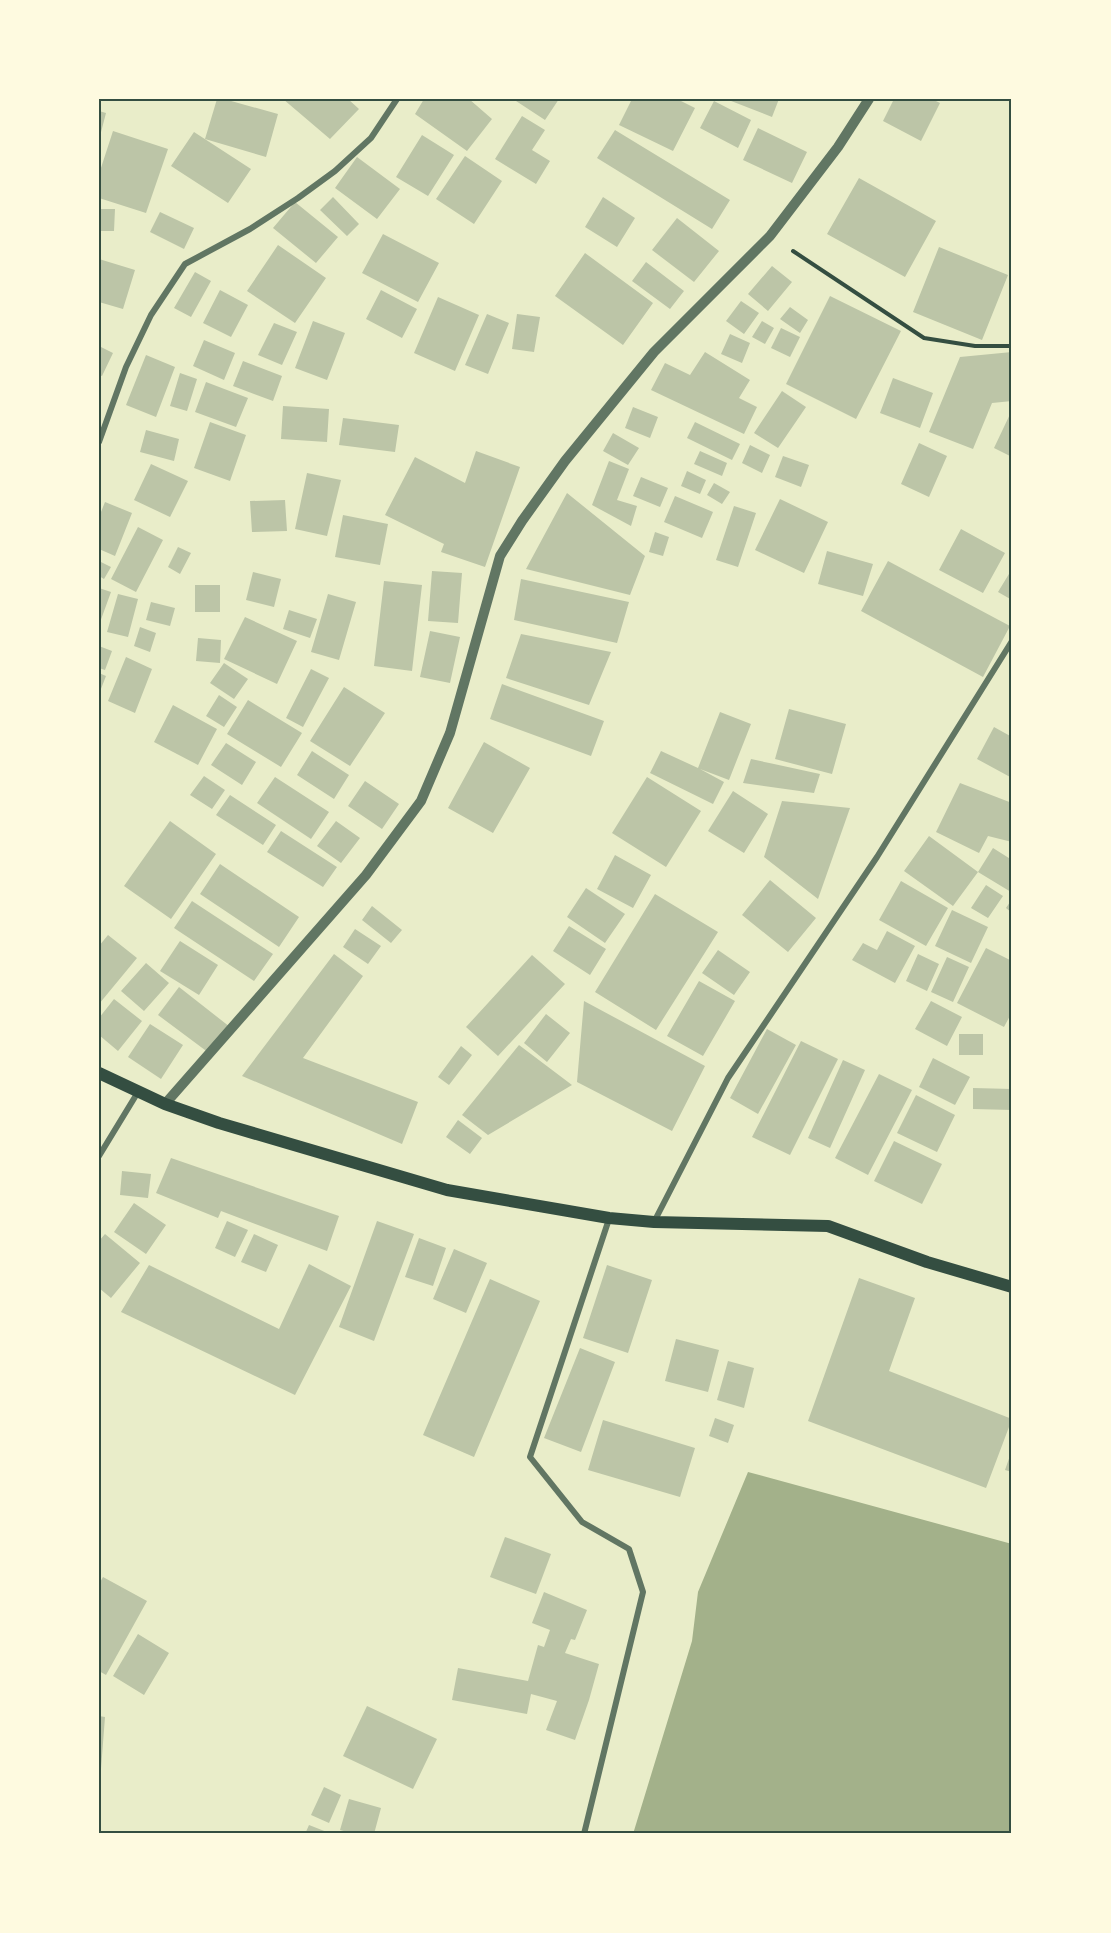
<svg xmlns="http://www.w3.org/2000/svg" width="1111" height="1933" viewBox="0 0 1111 1933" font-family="'Nunito Sans',sans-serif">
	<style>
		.water { fill: #a3b18a }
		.building { fill: #bcc5a7 }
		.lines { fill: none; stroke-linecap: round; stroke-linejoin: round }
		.path { stroke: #344e41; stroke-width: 4 }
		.minor { stroke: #617663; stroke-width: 6 }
		.tertiary { stroke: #617663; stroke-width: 10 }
		.secondary { stroke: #344e41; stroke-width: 12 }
		.neatline { fill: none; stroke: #344e41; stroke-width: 2 }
	</style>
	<rect width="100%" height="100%" fill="#e9edc9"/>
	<path class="water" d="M748 1472 1012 1544V1834H633L692 1641 698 1592Z"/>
	<path class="building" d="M217 99H224L278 114 266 157 205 139Z
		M283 99H348L359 109 330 139Z
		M424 99H469L492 119 467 151 415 114Z
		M517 99H559L545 120 516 101Z
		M632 99H677L695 108 673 151 619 125Z
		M726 99H779L772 117Z
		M894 99H932L940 103 921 141 883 121Z
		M714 101 751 120 738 148 700 128Z
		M99 111 106 113 100 136H99Z
		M522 116 545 130 532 150 550 161 536 184 495 159Z
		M758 128 807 152 792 183 743 160Z
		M615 130 730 200 712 229 597 158Z
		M113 131 168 149 146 213 99 198V174Z
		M194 132 251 169 228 203 171 166Z
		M422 135 454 155 428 196 396 177Z
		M465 156 502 181 474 224 436 199Z
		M357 157 400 189 377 219 335 188Z
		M859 178 936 221 905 277 827 234Z
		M333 197 359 224 347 236 320 210Z
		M603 197 635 218 617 247 585 227Z
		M295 202 338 237 316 263 273 228Z
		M99 209H115L114 231H99Z
		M160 212 194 228 184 249 150 232Z
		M677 218 719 251 694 282 652 250Z
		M383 234 439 263 418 302 362 273Z
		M278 245 326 278 295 323 247 291Z
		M939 247 1008 275 982 340 913 312Z
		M585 253 653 303 623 345 555 296Z
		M99 259 135 270 123 309 99 302Z
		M646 262 684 291 670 309 632 281Z
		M772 266 792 282 768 311 748 294Z
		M195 272 211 281 191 317 174 308Z
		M220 290 248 305 231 337 203 323Z
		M381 290 417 309 402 338 366 319Z
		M830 296 901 331 856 419 786 384Z
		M438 297 479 315 455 371 414 353Z
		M741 301 759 313 744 334 726 321Z
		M790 307 808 320 800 333 780 319Z
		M487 314 509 323 488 374 465 365Z
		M517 314 540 317 534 352 512 349Z
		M313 321 345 333 327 380 295 368Z
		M762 321 774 328 765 344 752 337Z
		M274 323 297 332 282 365 258 355Z
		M781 328 800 337 790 357 771 348Z
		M730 334 750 343 742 363 721 354Z
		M204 340 235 353 224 380 193 366Z
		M99 346 113 353 102 376 99 375Z
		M705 352 750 380 739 398 757 407 744 434 651 390 665 363 690 375Z
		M1012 352V401L992 403 973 449 929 432 960 357Z
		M146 355 175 367 156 417 126 405Z
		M243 361 282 376 273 401 233 386Z
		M180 373 197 379 187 411 170 406Z
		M893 378 933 393 920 428 880 413Z
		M206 382 248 398 236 427 195 412Z
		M782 391 806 407 778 448 754 433Z
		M283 406 329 409 327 442 281 439Z
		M633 407 658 417 650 438 625 428Z
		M1012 410V457L994 448Z
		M343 418 399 425 395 452 339 445Z
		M210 422 246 435 230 481 194 468Z
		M695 422 740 444 732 460 687 438Z
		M146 430 179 439 174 461 140 452Z
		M613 433 639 448 628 465 603 451Z
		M919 443 947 456 929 497 901 484Z
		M750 445 770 455 762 473 742 463Z
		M476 451 520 467 485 567 441 552 444 544 385 515 415 457 465 483Z
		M700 451 727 463 722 476 694 464Z
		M783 456 809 465 801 487 775 477Z
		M609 461 629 469 617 500 637 506 631 526 592 505Z
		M151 464 188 481 170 517 134 500Z
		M687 471 706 480 700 494 681 486Z
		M307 473 341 480 327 536 295 529Z
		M641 477 668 488 660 507 633 496Z
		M714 483 730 492 722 504 707 495Z
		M567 493 645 556 630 595 526 569Z
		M675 496 713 512 702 538 664 522Z
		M780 499 828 522 804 573 755 550Z
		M285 500 287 531 252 532 250 501Z
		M105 502 132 513 115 556 99 549V517Z
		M734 506 756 513 738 567 716 560Z
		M343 515 388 524 380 565 335 557Z
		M138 527 163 540 136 592 111 579Z
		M961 529 1005 553 983 593 939 570Z
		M655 532 669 537 663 556 649 552Z
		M178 547 191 553 180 574 168 567Z
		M827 551 873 564 863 596 818 584Z
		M99 561 111 567 104 579 99 576Z
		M888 561 1010 626 983 677 861 611Z
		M1012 569V600L998 592Z
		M432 571 462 573 458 623 428 621Z
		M253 572 281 579 274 607 246 600Z
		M521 579 629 602 617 643 514 620Z
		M384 581 422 585 412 671 374 666Z
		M195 585H220V612H195Z
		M99 588 111 592 99 625Z
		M118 594 138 599 128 637 107 632Z
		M328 594 356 602 339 660 311 652Z
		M151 602 175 608 170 626 146 620Z
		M289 610 317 619 310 638 283 629Z
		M245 617 297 641 277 684 224 659Z
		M140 627 156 633 150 652 134 646Z
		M430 631 460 637 450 683 420 677Z
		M521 634 611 652 589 705 506 678Z
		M198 638 221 640 220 663 196 661Z
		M99 646 112 651 105 670 99 668Z
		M126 657 152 669 135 713 108 701Z
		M224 663 248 679 234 699 210 683Z
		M311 669 329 678 303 727 286 718Z
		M99 673 106 676 99 694Z
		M502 684 604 721 591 756 490 719Z
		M344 687 385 713 350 766 310 741Z
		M219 695 237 707 224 727 206 716Z
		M248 700 302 733 281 767 227 734Z
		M173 705 217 729 198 765 154 742Z
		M789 709 846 724 832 774 775 759Z
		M720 712 751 724 729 780 700 769 724 782 713 804 650 773 661 751 698 768Z
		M994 727 1012 737V778L977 759Z
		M484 742 530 768 493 833 448 808Z
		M226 743 256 762 242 785 211 765Z
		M312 751 349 775 334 799 297 775Z
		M751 759 820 774 814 793 743 783Z
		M204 776 225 790 212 809 190 795Z
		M275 777 329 812 311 839 257 803Z
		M647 777 701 811 666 867 612 833Z
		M365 781 399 804 382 829 348 806Z
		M960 783 1012 803V842L988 836 979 853 936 832Z
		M733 791 768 814 744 853 708 831Z
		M230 795 276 825 263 845 216 815Z
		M782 801 850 808 818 899 764 857Z
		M170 821 216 854 171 919 124 886Z
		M336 821 360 838 341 863 317 846Z
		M281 831 337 867 323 887 267 852Z
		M929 836 978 872 953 906 904 871Z
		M993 848 1012 860 1011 892 978 872Z
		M615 855 651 875 633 908 597 889Z
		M220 864 299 917 279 947 200 894Z
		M770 880 816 918 788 952 742 915Z
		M901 881 948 908 926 946 879 920Z
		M986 885 1003 896 988 918 971 908Z
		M586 888 625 914 605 943 567 917Z
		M655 894 718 932 656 1030 595 992Z
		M1012 899V913L1006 908Z
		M192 901 273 954 254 981 174 928Z
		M372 906 402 930 391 943 362 920Z
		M952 910 988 927 971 963 935 946Z
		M569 926 606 949 590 975 553 951Z
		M355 929 381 946 368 964 343 947Z
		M887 931 915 946 895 983 852 960 863 943 877 950Z
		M108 935 137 958 99 1004V946Z
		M180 941 218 965 199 995 160 971Z
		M986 948 1012 961V1012L1004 1027 957 1003Z
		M718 950 750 972 734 995 702 973Z
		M334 954 363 976 303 1058 418 1102 402 1144 242 1076Z
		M918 954 939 964 927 991 906 981Z
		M532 955 565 984 498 1056 466 1027Z
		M947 957 969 967 953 1002 931 992Z
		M146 963 169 983 144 1011 121 991Z
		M699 981 735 1001 703 1056 667 1036Z
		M179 987 230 1027 209 1053 158 1015Z
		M114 999 142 1021 118 1051 99 1035V1018Z
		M584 1001 705 1066 672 1131 577 1082Z
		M931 1001 962 1017 947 1046 915 1029Z
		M546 1014 570 1033 547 1062 524 1043Z
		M150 1024 183 1045 161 1079 128 1057Z
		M767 1029 796 1045 758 1114 730 1098Z
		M959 1034H983V1055H959Z
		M801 1041 838 1059 790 1155 752 1137Z
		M519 1045 572 1085 488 1135 462 1115Z
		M461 1046 472 1055 449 1085 438 1077Z
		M933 1058 970 1077 955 1105 919 1087Z
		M843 1060 865 1070 830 1148 808 1138Z
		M879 1074 912 1090 868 1175 835 1158Z
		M973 1088 1012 1089V1110L973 1109Z
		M916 1095 955 1115 937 1152 897 1133Z
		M458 1120 482 1138 470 1154 446 1137Z
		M894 1141 942 1164 922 1204 874 1181Z
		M171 1158 339 1216 327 1251 221 1211 218 1218 156 1193Z
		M122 1171 151 1174 148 1198 120 1195Z
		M134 1203 166 1225 146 1254 114 1232Z
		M227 1221 248 1230 235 1257 215 1248Z
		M377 1221 414 1234 374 1341 339 1327Z
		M105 1234 140 1263 111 1298 99 1288V1241Z
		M254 1234 278 1245 266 1272 241 1262Z
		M419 1238 446 1248 433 1286 405 1277Z
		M454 1249 487 1263 466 1313 433 1299Z
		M309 1264 351 1286 295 1395 121 1312 149 1265 279 1329Z
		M607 1265 652 1280 628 1353 583 1338Z
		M859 1278 915 1298 889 1371 1012 1419 986 1488 808 1421Z
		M490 1279 540 1301 474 1457 423 1435Z
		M676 1339 719 1350 708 1392 665 1381Z
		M580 1348 615 1362 581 1452 544 1438Z
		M728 1361 754 1368 744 1408 717 1400Z
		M715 1418 734 1425 728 1443 709 1436Z
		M603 1420 695 1448 680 1497 588 1470Z
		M1012 1450V1472L1005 1470Z
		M505 1537 551 1554 536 1594 490 1577Z
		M103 1577 147 1601 106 1675 99 1671V1584Z
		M544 1592 587 1610 575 1640 571 1639 565 1653 599 1664 589 1700 575 1740 546 1730 557 1701 531 1694 527 1714 452 1700 458 1668 528 1681 538 1645 544 1647 550 1630 532 1623Z
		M138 1634 169 1653 144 1695 113 1676Z
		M367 1706 437 1739 413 1789 343 1756Z
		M99 1716 105 1717 101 1769H99Z
		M324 1787 341 1795 329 1823 311 1815Z
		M349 1799 381 1808 374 1834H354L340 1830Z
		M309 1825 332 1834H305Z"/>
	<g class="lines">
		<path class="path" d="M793 251 924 338 975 346H1012"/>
		<path class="minor" d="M99 442 126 367 151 315 185 264 250 229 298 198 335 171 371 138 397 99
			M99 1156 138 1092
			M654 1222 728 1078 877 857 1012 641
			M584 1834 643 1592 629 1549 582 1522 530 1457 609 1219"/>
		<path class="tertiary" d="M165 1104 366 875 421 801 450 733 500 556 522 521 565 461 654 352 770 236 838 147 869 99"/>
		<path class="secondary" d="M99 1073 165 1104 219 1123 447 1190 609 1218 654 1222 828 1226 927 1262 1012 1287"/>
	</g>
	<rect width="1111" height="1933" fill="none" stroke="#fefae0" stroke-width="201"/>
	<rect x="100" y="100" width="910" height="1732" class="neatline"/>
</svg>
